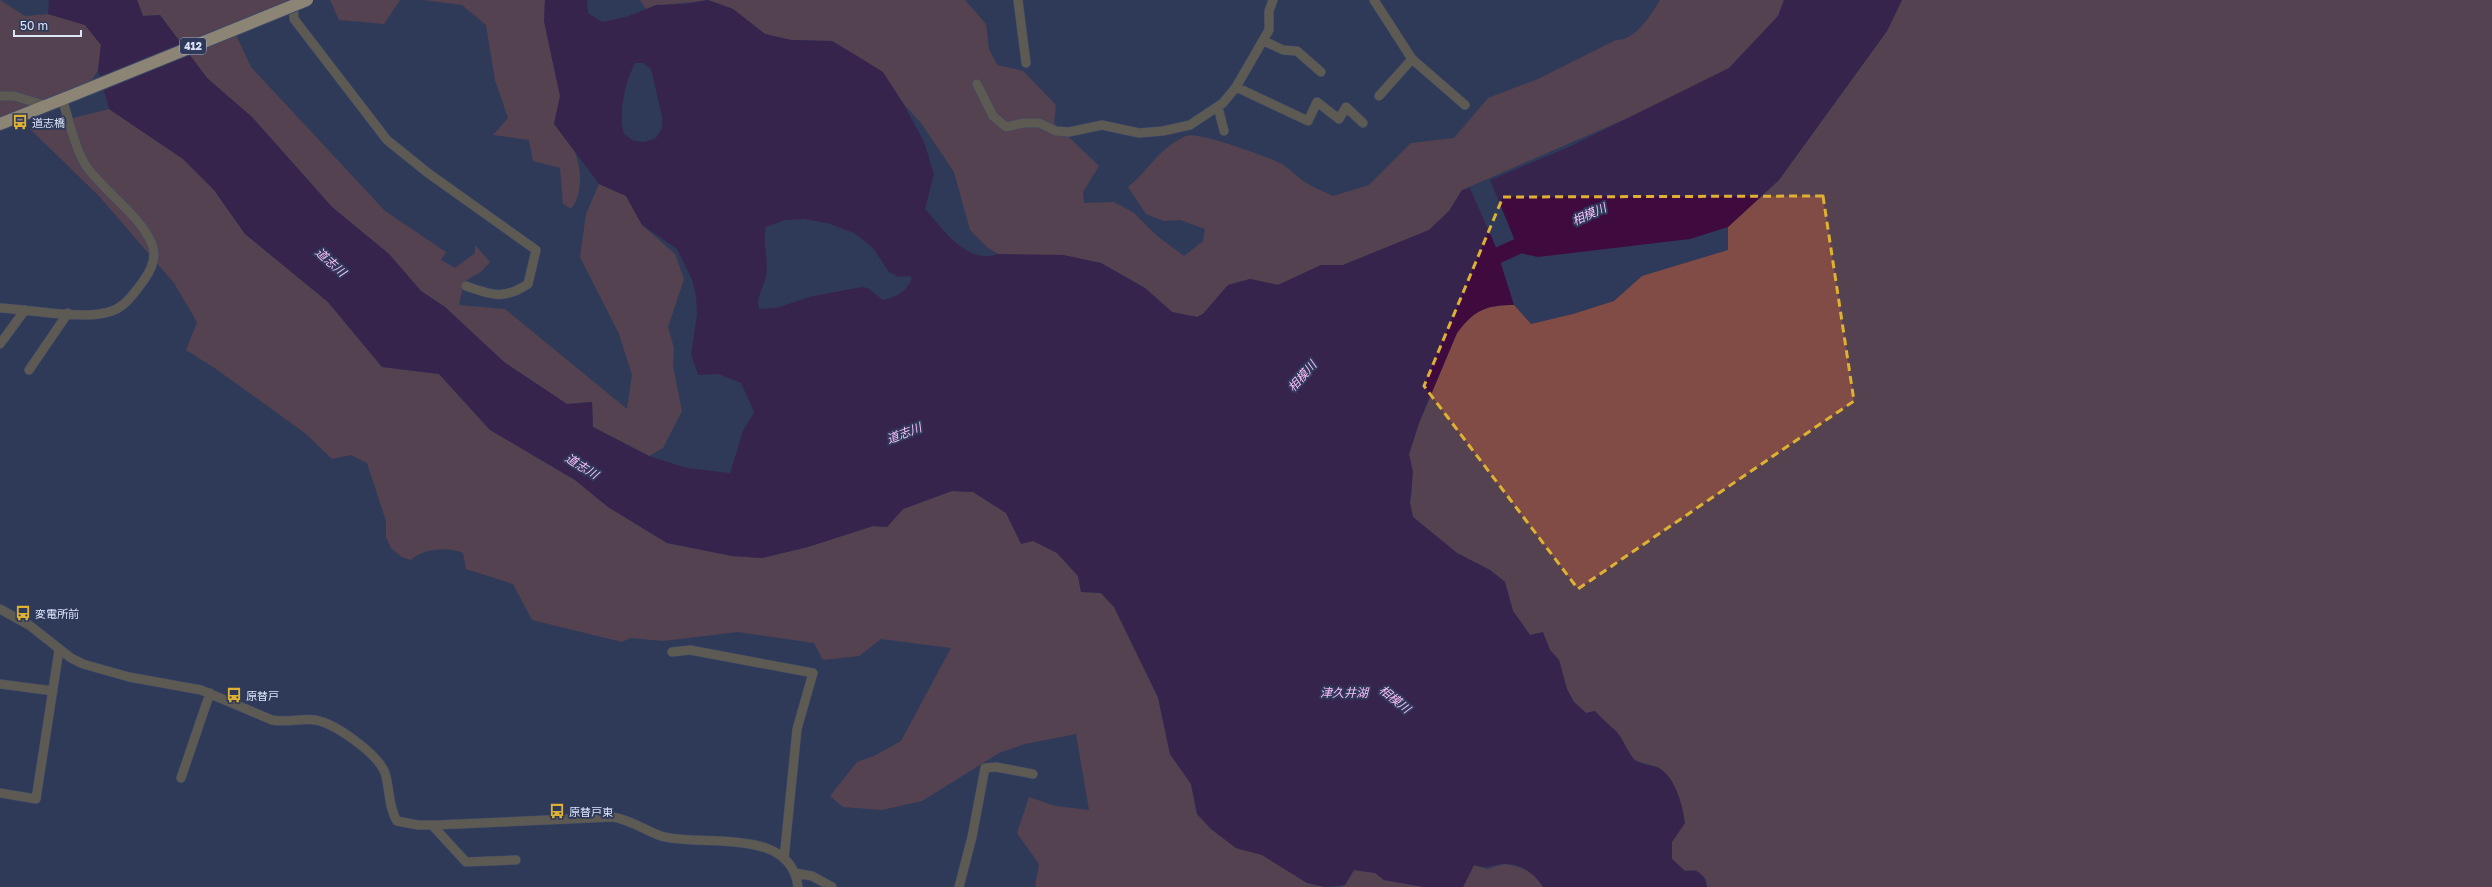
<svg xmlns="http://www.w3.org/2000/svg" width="2492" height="887" viewBox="0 0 2492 887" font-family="'Golos Text','Noto Sans JP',sans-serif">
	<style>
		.green { fill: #804c45 }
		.water { fill: #3f0b3f; fill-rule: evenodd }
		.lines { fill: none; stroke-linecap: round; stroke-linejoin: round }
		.river { stroke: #3f0b3f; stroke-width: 16 }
		.minor-casing { stroke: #4e5977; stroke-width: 10 }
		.highway-casing { stroke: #4e5977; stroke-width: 14 }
		.minor { stroke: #947f4c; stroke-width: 9 }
		.highway { stroke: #fdde94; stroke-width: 12 }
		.highway-bridge-casing { stroke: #4e5977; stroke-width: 14; stroke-linecap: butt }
		.highway-bridge { stroke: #fdde94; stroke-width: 12 }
		.marked { fill: none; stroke: #deb133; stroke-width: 3; stroke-dasharray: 8 5; stroke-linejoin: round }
		.labels { text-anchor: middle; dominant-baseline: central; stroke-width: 4; stroke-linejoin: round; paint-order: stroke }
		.shield { fill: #2f3a5a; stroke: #a9b2c9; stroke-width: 1 }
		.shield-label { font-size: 10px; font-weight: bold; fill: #dde5f9 }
		.poi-label { font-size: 11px; fill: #dde5f9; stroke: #2f3a5a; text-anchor: start }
		.water-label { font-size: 12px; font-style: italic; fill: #ffbffc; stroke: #2f3a5a }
	</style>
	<rect width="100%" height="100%" fill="#2f3a5a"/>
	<path class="green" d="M0 0 25 16 48 14 85 25 101 45 98 70 89 85 0 117Z
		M137 0H300L235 33 251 67 385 211 446 252 441 260 455 268 475 253V245L490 262 482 271 464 282 459 305 505 309 627 409 632 375 619 334 580 257 586 214 599 184 626 196 642 225 675 254 684 279 668 327 674 348 673 366 682 411 663 448 649 456 593 427 592 402 567 404 504 362 445 307 421 291 389 254 332 207 252 117 207 78 160 15 143 16Z
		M330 0H400L384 24 339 20Z
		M423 0H545L544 21 560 96 554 124C561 133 573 144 576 155 582 172 582 196 571 209L563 204 560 168 533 161 529 140 493 135 508 118 495 80 486 25 462 5Z
		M640 0H706C688 4 661 2 647 11Z
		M708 0H965L986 24 989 49 997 65 1023 71 1056 105 1054 123 1099 166 1083 192 1084 203 1114 202 1134 213 1156 235 1184 256 1203 241 1205 229 1180 220 1164 221 1146 214 1128 187C1149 170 1160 147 1186 136 1197 131 1268 157 1282 164 1289 168 1296 176 1303 181 1312 187 1323 191 1333 196L1369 185 1411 143 1454 138 1488 98 1538 79 1616 40C1635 41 1651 15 1660 0H1784L1778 16 1729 68 1667 101 1462 190 1449 211 1429 230 1343 265H1321L1278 285 1250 279 1228 285 1203 314 1197 317 1172 312 1145 288 1101 263 998 254 988 248 970 230 954 172 921 123 903 103 832 41 791 40 765 34 733 9Z
		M1902 0H2492V887H1707L1706 879 1696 870 1685 871 1672 859V842L1685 823 1659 768 1634 760 1617 732 1610 728 1595 711 1586 713 1574 702 1567 689 1559 660 1550 650 1543 633 1530 635 1513 611 1505 582 1490 570 1457 553 1413 517 1410 503 1412 490 1409 454 1419 423 1457 333C1474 310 1486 305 1514 305L1531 324 1573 314 1614 301 1642 276 1728 250V227L1779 180 1887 31Z
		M109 109 183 159 214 190 245 234 328 302 382 367 439 374 490 430 575 480 608 507 667 543 732 556 762 558 808 547 873 526 887 527 903 509 952 491 973 492 1006 513 1021 543 1033 541 1057 553 1078 576 1081 592 1101 593 1114 607 1158 698 1170 754 1191 784 1197 814 1211 829 1236 848 1262 855 1307 883 1325 887H1035L1039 864 1017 833 1029 797 1055 806 1089 810 1076 734 1025 744 999 753 922 801 882 810 843 807 830 796 857 762 874 756 901 741 951 648 881 639 859 656 823 660 814 643 738 632 663 641 630 638 622 642 532 620 513 584 466 569 463 553C448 546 422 549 411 560L402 557 391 548 386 537V521L367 463 351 455 332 459 305 433 216 369 186 350 197 322 174 283 99 196 30 129Z
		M1504 864C1521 866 1534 872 1543 887H1463L1474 865 1487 869Z
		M1354 870 1375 873 1384 880 1424 887H1340L1345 885Z"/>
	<path class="water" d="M49 0H137L143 16 160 15 207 78 252 117 332 207 389 254 421 291 445 307 504 362 567 404 592 402 593 427 649 456 687 468 730 473 743 431 754 412 741 383 718 374 698 375 691 354 697 315 696 296 692 280 677 249 642 225 626 196 599 184 554 124 560 96 544 21 545 0H587L588 13 602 22 626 17 656 5 685 4 708 0 733 9 765 34 791 40 832 41 854 54 883 72 903 103 924 142 934 174 925 209C943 229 967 265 998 254L1064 255 1101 263 1145 288 1172 312 1197 317 1203 314 1228 285 1250 279 1278 285 1321 265H1343L1429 230 1449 211 1462 190 1470 188 1495 245 1514 305C1486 305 1474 310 1457 333L1419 423 1409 454 1413 472 1410 503 1413 517 1457 553 1490 570 1505 582 1513 611 1530 635 1543 632 1550 650 1559 660 1567 689 1574 702 1586 713 1595 711C1602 719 1610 725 1617 732 1624 740 1627 752 1634 759 1638 764 1650 765 1657 767 1675 775 1683 806 1685 823L1672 842V859L1685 871C1699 870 1704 873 1707 887H1543C1535 874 1521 863 1505 864 1490 864 1491 870 1474 865L1463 887H1424L1384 880 1375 873 1354 870 1345 885 1325 887 1307 883 1262 855 1236 848 1211 829 1197 814 1191 784 1170 754 1158 697 1114 607 1101 593 1081 592 1078 576 1057 553 1033 541 1021 544 1006 513 973 492 952 491 903 509 887 527 873 526 808 547 762 558 732 556 667 543 608 507 575 480 490 430 439 374 382 367 328 302 245 234 214 190 183 159 109 109 98 70 101 45 85 25 48 14ZM635 63H643L651 69 662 117V128L656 138 644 142 634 141 624 134C618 112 625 84 635 63ZM804 219 827 223 854 233 873 248 889 272 898 277 910 276 912 279C906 292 896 297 883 300L868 288 862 287 813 296 776 308 759 309C756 297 764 287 766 276 769 260 762 243 766 227L785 220Z
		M1784 0H1902L1887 31 1779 180 1728 227 1690 239 1538 257 1520 253 1490 180 1571 146 1729 68 1778 16Z"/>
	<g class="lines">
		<path class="river" d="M1479 264 1536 238"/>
		<defs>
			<path id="minor" d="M293 0 294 19 387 140 428 173 536 250 528 284C504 300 492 295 466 286
				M1018 0 1026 63
				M1374 0 1412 59 1465 105
				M1264 41 1283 50 1297 51 1321 72
				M977 84 993 116 1006 127 1023 123H1039L1056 131 1069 132 1102 125 1139 133 1163 131 1190 125 1223 103 1236 87 1269 30V11L1273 0
				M1236 87 1308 121 1317 102 1339 119 1346 107 1363 123
				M0 96H14L47 106
				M1379 96 1412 59
				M1218 107 1224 131
				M0 308C29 309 86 321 112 311 126 306 135 292 144 280 152 269 157 257 152 244 141 217 107 193 89 170 76 154 69 119 62 99
				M0 344 25 310
				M29 370 68 313
				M0 609 29 625 71 658 83 664 129 677 201 690 272 720C287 723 301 718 315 720 335 723 378 754 385 773 390 788 388 807 397 821L418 825H436L613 817C631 820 644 830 661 836 701 848 791 825 798 887
				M672 652 690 650 813 673 797 729 784 859
				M0 684 53 691
				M181 778 210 693
				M0 793 36 799 59 650
				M432 825 466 862 516 860
				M795 873 812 876 832 887
				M959 887 972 837 985 768 996 767 1033 774"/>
			<path id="highway" d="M0 124 78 93"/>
		</defs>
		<use href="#minor" class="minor-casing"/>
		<use href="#highway" class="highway-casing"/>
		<use href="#minor" class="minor"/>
		<use href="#highway" class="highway"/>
		<defs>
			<path id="highway-bridge" d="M78 93 307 0"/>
		</defs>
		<use href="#highway-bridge" class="highway-bridge-casing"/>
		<use href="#highway-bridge" class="highway-bridge"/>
	</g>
	<path d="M0 0H2492V887H0ZM1823 196 1854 401 1578 589 1424 386 1503 197Z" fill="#2f3a5a" fill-opacity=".55" fill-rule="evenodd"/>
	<path class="marked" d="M1823 196 1854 401 1578 589 1424 386 1503 197Z"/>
	<defs>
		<symbol id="bus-bare" viewBox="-9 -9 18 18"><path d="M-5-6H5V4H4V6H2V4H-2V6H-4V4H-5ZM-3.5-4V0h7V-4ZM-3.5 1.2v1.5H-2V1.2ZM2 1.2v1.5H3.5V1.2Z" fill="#deb133" stroke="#2f3a5a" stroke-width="2.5" paint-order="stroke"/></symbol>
	</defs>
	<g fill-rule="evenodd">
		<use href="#bus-bare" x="9" y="111" width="22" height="22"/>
		<use href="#bus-bare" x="12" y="602" width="22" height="22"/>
		<use href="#bus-bare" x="223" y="684" width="22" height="22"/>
		<use href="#bus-bare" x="546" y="800" width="22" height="22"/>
	</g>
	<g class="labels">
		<rect class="shield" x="180" y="38" width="26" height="16" rx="3"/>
		<g class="shield-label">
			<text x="193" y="46">412</text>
		</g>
		<g class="poi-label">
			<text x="32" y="122">道志橋</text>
			<text x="35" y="613">変電所前</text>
			<text x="246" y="695">原替戸</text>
			<text x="569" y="811">原替戸東</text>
		</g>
		<g class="water-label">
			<text transform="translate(1589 214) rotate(-24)">相模川</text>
			<text transform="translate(331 262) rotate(42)">道志川</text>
			<text transform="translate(1302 376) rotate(-49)">相模川</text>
			<text transform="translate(904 433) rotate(-21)">道志川</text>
			<text transform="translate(582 466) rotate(32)">道志川</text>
			<text x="1344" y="692">津久井湖</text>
			<text transform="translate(1395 699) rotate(39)">相模川</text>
		</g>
	</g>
	<path d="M14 30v6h67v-6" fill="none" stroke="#dde5f9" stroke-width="2"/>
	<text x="20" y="30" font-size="12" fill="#dde5f9" stroke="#2f3a5a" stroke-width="3" paint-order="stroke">50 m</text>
</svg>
